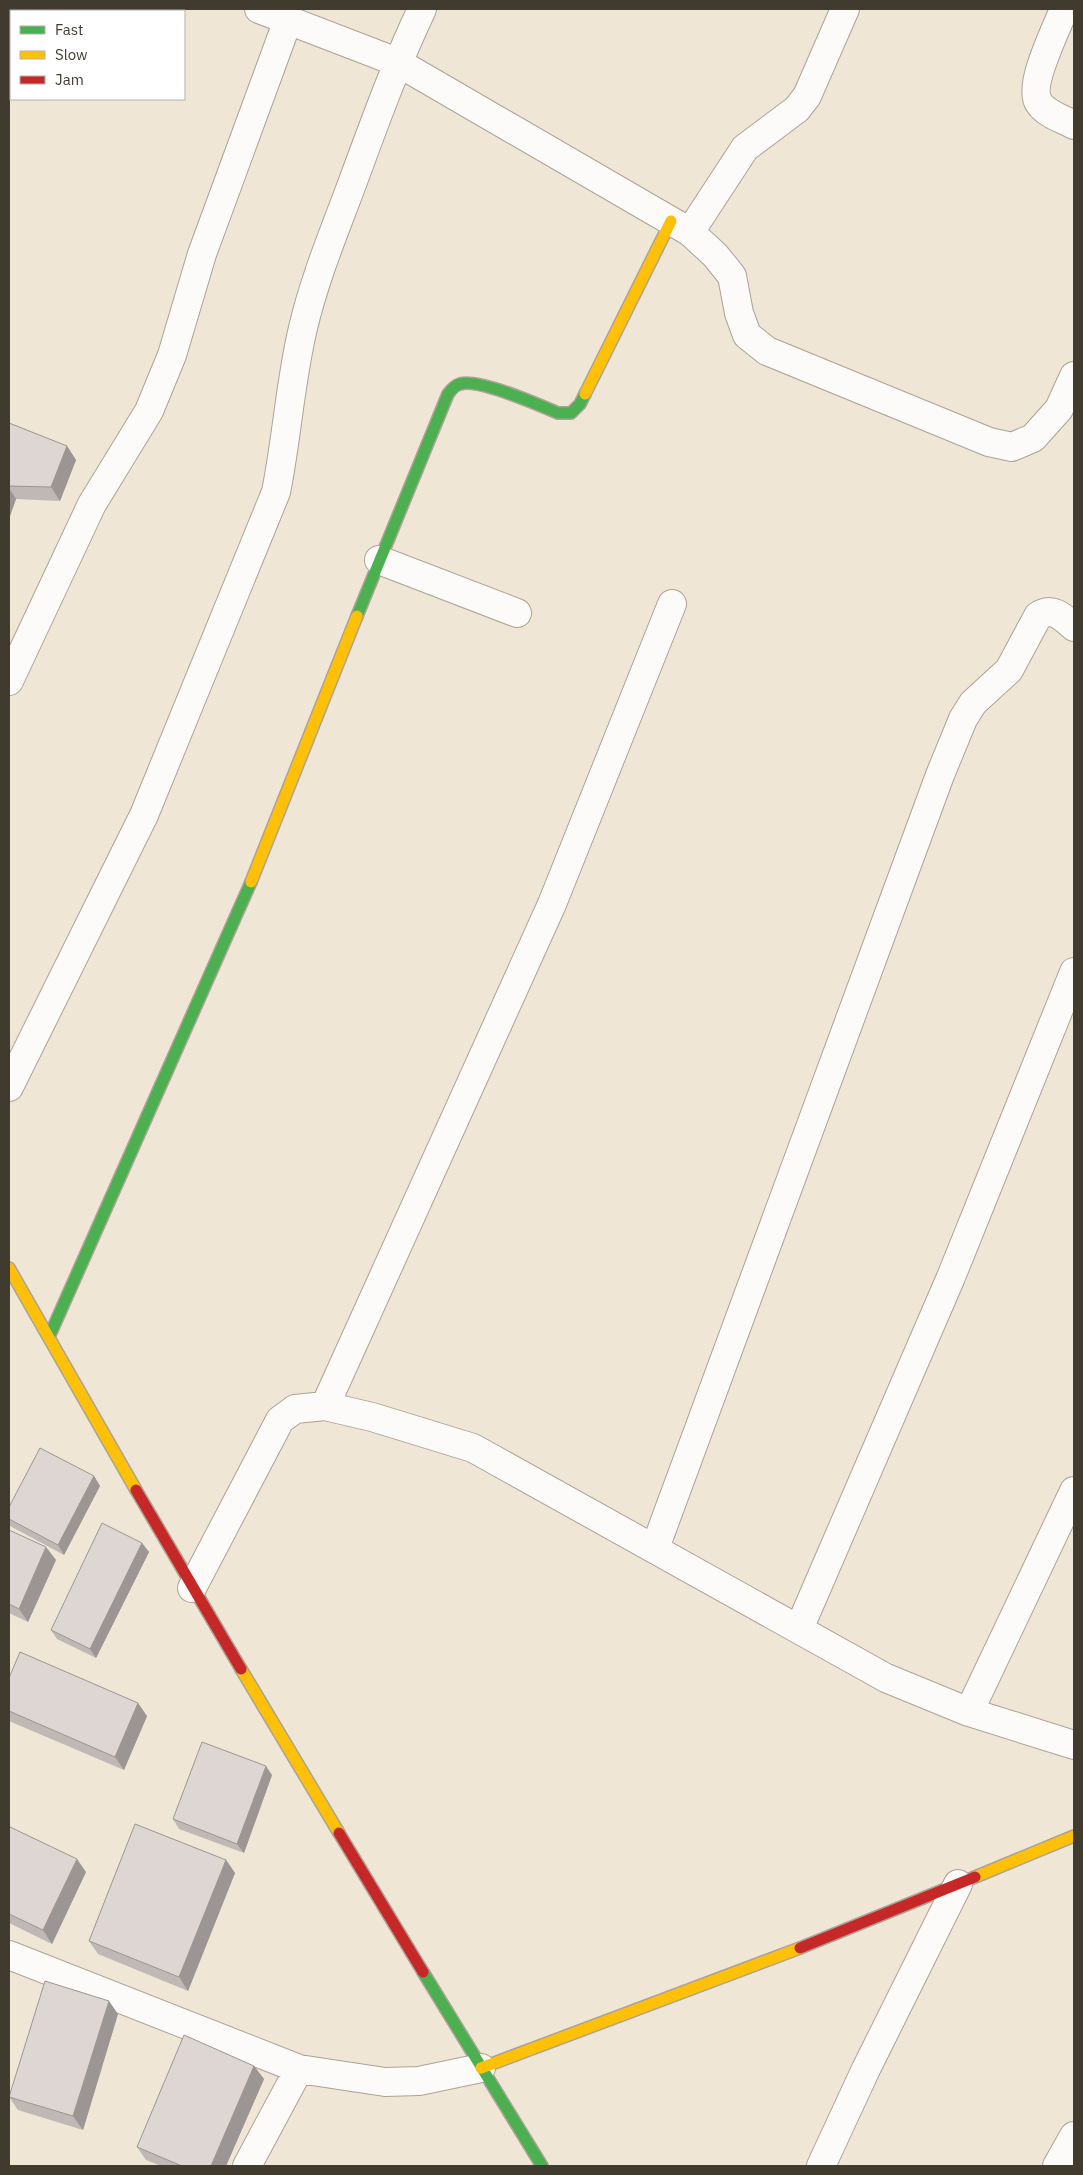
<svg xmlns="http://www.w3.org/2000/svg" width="1083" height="2175" viewBox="0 0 1083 2175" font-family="'IBM Plex Sans',sans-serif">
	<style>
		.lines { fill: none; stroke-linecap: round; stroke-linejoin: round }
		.street-casing { stroke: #aba397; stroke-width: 30 }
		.fast-casing { stroke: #aba397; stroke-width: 14 }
		.slow-casing { stroke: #aba397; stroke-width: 14 }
		.jam-casing { stroke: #aba397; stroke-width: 14 }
		.street { stroke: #fdfbf9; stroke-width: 28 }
		.fast { stroke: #4caf50; stroke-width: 11 }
		.slow { stroke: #ffc107; stroke-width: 11 }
		.jam { stroke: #c62828; stroke-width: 11 }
		.wall { fill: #bfb8b5 }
		.shaded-wall { fill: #9b9693 }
		.building { fill: #ded6d2; stroke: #9b9693 }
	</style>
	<rect width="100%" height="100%" fill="#f0e6d6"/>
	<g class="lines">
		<defs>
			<path id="street" d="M259 9 397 62 690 232 715 255 732 276 739 313 747 335 767 351 989 442 1012 447 1033 438 1059 409 1074 376
				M1064 9C1057 28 1027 86 1039 103 1046 114 1063 119 1074 125
				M690 232 745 148 797 109 807 96 845 9
				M379 560 517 613
				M9 681 92 504 149 411 172 355 202 254 288 20
				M9 1087 144 815 276 492C287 438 290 382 303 328 314 281 332 237 349 192 372 130 394 68 422 9
				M325 1406 552 904 672 604
				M655 1548 940 775 963 719 973 703 1009 670 1038 616C1052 606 1063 617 1074 627
				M192 1588 280 1420 295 1409 325 1406 372 1417 473 1448 886 1678 969 1712 1074 1745
				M799 1629 951 1277 1074 972
				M969 1712 1074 1491
				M9 1955 299 2069 385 2082 419 2081 481 2068
				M247 2166 299 2069
				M821 2166 866 2069 958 1884
				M1057 2166 1074 2136"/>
			<path id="fast" d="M357 616 448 394C451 390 455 385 460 384 478 378 539 405 558 413H571L580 404 585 394
				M49 1337 251 882
				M423 1972 542 2166"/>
			<path id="slow" d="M585 394 671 221
				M251 882 357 616
				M9 1268 136 1490
				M241 1669 339 1833
				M975 1877 1074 1836
				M481 2068 800 1948"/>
			<path id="jam" d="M136 1490 241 1669
				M339 1833 423 1972
				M800 1948 975 1877"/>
		</defs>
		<use href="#street" class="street-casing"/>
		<use href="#fast" class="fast-casing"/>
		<use href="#slow" class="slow-casing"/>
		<use href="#jam" class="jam-casing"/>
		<use href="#street" class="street"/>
		<use href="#fast" class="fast"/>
		<use href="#slow" class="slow"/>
		<use href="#jam" class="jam"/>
	</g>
	<path class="wall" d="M9 423 67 446 76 460 60 501 16 499 9 519Z
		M94 1476 100 1486 64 1555 10 1526 9 1524V1507Z
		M9 1530 56 1560 28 1622 9 1613Z
		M142 1543 149 1552 96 1658 57 1639 51 1630Z
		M9 1678 147 1716 124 1770 9 1721Z
		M272 1775 244 1853 179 1829 173 1819Z
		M9 1829 86 1872 52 1944 9 1923Z
		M226 1860 235 1873 188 1991 98 1954 89 1941Z
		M118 2014 83 2130 18 2110 9 2097Z
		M254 2066 264 2079 226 2166H161L146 2160 137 2147Z"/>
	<path class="shaded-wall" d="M67 446 76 460 60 501 51 487Z
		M9 488 16 499 9 519Z
		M94 1476 100 1486 64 1555 58 1545Z
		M142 1543 149 1552 96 1658 90 1649Z
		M46 1547 56 1560 28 1622 19 1609Z
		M138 1703 147 1716 124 1770 115 1757Z
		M266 1766 272 1775 244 1853 237 1844Z
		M77 1859 86 1872 52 1944 43 1930Z
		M226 1860 235 1873 188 1991 179 1977Z
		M109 2001 118 2014 83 2130 73 2116Z
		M254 2066 264 2079 226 2166H211Z"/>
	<path class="building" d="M9 423 67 446 51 487 9 486Z
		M40 1448 94 1476 58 1545 9 1519V1507Z
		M102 1523 142 1543 90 1649 51 1630Z
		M9 1530 46 1547 19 1609 9 1604Z
		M20 1652 138 1703 115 1757 9 1711V1678Z
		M202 1742 266 1766 237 1844 173 1819Z
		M135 1824 226 1860 179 1977 89 1941Z
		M10 1827 77 1859 43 1930 9 1914V1829Z
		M45 1981 109 2001 73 2116 9 2097Z
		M184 2035 254 2066 211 2166H182L137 2147Z"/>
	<rect width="1083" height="2175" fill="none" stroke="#413b2f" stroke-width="20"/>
	<rect x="10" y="10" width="175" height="90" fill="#ffffff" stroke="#b3b1ac"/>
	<rect x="20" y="26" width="25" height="8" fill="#4caf50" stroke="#b3b1ac"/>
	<text x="55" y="35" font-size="15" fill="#413b2f">Fast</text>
	<rect x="20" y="51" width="25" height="8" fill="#ffc107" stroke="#b3b1ac"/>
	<text x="55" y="60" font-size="15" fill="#413b2f">Slow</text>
	<rect x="20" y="76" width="25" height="8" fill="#c62828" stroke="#b3b1ac"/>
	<text x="55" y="85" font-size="15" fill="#413b2f">Jam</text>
</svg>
